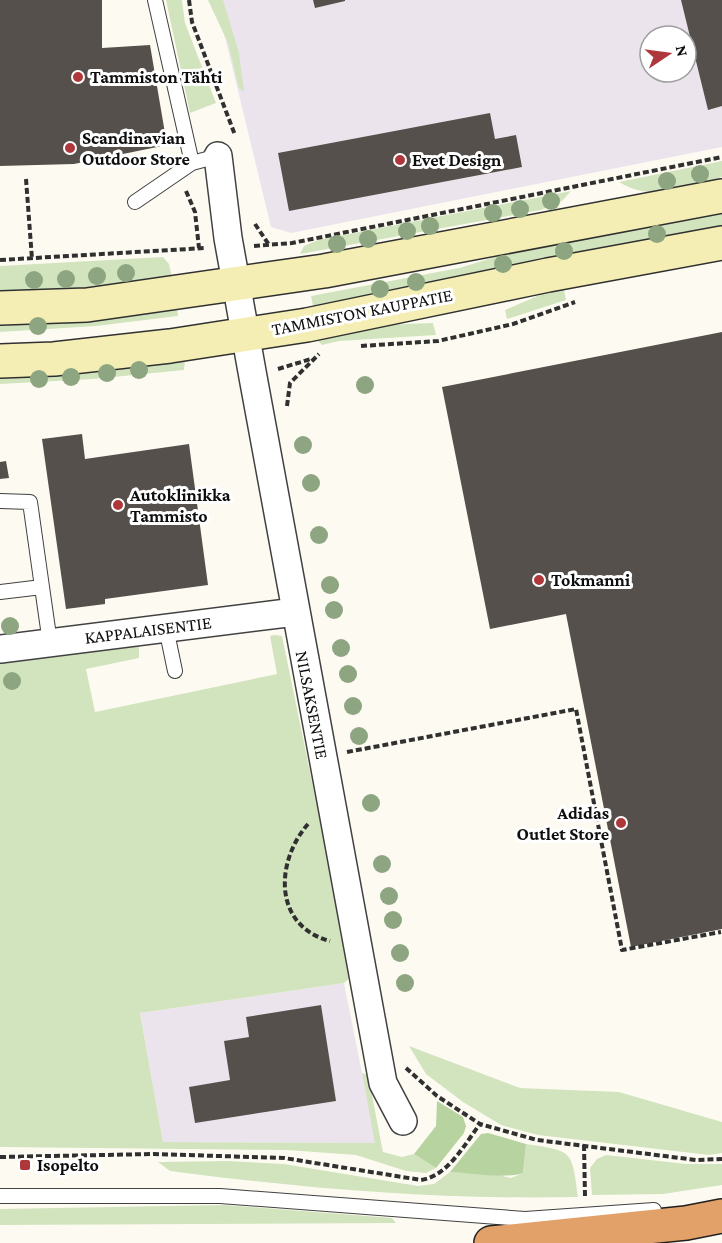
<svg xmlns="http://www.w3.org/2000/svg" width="722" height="1243" viewBox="0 0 722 1243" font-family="'Crimson Pro',serif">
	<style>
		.industrial { fill: #ebe4ec; fill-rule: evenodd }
		.green { fill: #d2e4be }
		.forest { fill: #b7d3a0 }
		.building { fill: #56504c }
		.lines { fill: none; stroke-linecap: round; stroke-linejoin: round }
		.lane-casing { stroke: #414141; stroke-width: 16 }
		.street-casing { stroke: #414141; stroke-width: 30 }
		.secondary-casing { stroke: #303030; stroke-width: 36 }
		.highway-casing { stroke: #1f1f1f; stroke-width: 36 }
		.path { stroke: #303030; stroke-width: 4; stroke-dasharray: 6 3; stroke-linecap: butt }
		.lane { stroke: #fff; stroke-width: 14 }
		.street { stroke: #fff; stroke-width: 27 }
		.secondary { stroke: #f5eeb4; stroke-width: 33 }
		.highway { stroke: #e3a16a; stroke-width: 33 }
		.tree { fill: #8da581 }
		.poi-dot { fill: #ae373c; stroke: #fff; stroke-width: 2 }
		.labels { text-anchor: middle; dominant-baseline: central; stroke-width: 6; stroke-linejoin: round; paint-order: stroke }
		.poi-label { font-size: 18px; font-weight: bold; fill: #0e0e0e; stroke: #fff; text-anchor: start }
		.street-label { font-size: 18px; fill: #0e0e0e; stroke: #fff }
	</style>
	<rect width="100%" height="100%" fill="#fdfbf1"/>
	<path class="industrial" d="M216 0H722V147L291 233 271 227ZM650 36H686V72H650Z
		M344 983 376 1143 163 1142 140 1013Z"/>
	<path class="green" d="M166 0H182L185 23 216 103 190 113Z
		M208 0H223L239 53 244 92 239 88 228 43Z
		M722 161V177C689 189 650 202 619 182Z
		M571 191 562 201 541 210 300 254 304 246 318 240Z
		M722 210V228L313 306 311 296 459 268 552 240Z
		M163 257 169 264 172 278 99 288 0 292V266Z
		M563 285 566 300 507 319 505 310Z
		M177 307 178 316 96 326 0 332V326Z
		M433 323 436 335 339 341 322 345 318 341C356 326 393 324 433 323Z
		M185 359 184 370 93 379 0 384V373Z
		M274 635 282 636 352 976 344 983 140 1013 163 1142 375 1143 362 1073 368 1075 383 1152 402 1157 414 1154 436 1168 426 1173 406 1171 356 1155 287 1150 0 1147V663L139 645V658L86 669 95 712 277 674 270 636Z
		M409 1046 520 1088 619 1092 722 1122V1153L709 1155 538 1135 501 1125 463 1102 426 1074Z
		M526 1144C573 1151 572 1150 578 1197 437 1200 309 1189 170 1171L158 1162 228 1161 284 1164 418 1186 434 1184 450 1172 491 1173 511 1178 523 1173Z
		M606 1155 686 1164H722V1185L663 1194 592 1195 590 1168 597 1159Z
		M224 1205 392 1218 396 1223 0 1225V1209Z"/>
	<path class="forest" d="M437 1101 463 1117 466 1126 464 1133 436 1168 414 1154 436 1126Z
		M488 1133 526 1144 523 1173C506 1179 471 1173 450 1172L481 1134Z"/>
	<path class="building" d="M0 0H102V48L150 45 167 145 74 164 0 166Z
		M313 0H345V1L315 8Z
		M681 0H722V106L708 110Z
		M490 113 495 139 516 135 522 167 289 211 278 153Z
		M722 332V929L631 947 566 614 490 629 442 387Z
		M82 434 85 459 189 444 208 585 105 599V604L66 609 42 439Z
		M6 461 9 478 0 479V462Z
		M321 1005 336 1101 195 1123 189 1087 230 1080 224 1041 249 1037 246 1017Z"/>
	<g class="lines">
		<defs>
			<path id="lane" d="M155 0 192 163
				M135 202 192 163 218 156
				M0 501 30 502 42 587
				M0 592 42 587 50 643
				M166 628 175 671
				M0 1196H220L525 1219 654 1210"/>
			<path id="street" d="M218 156 228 238 253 377 383 1083 403 1121
				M0 649 295 612"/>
			<path id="secondary" d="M0 308 87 305 324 271 722 196
				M0 361 54 359 170 346 307 325 548 275 722 243"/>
			<path id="highway" d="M491 1243 686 1223 722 1216"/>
		</defs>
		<use href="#lane" class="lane-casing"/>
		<use href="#street" class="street-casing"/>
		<use href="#secondary" class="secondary-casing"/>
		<use href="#highway" class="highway-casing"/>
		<path class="path" d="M189 0 192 22 235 135
			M26 179 32 259
			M186 191 195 212 199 248
			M255 224 269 245
			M254 246 292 243 722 157
			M0 260 205 248
			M361 346 438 341 513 324 575 302
			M278 369 311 359
			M287 406 290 383 319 354
			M347 752 576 709 622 950 721 932
			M308 824C275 862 273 926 330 941
			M406 1068 437 1096 480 1124 537 1140 696 1160 722 1159
			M584 1145 585 1196
			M0 1157 154 1154 284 1158 421 1180C448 1176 464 1145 480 1124"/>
		<use href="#lane" class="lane"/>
		<use href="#street" class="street"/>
		<use href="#secondary" class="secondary"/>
		<use href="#highway" class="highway"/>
	</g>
	<g class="tree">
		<circle cx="700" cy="174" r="9"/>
		<circle cx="667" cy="181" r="9"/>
		<circle cx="551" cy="201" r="9"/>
		<circle cx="520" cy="209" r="9"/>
		<circle cx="493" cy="213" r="9"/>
		<circle cx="430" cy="226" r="9"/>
		<circle cx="407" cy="231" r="9"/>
		<circle cx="657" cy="234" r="9"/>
		<circle cx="368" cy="239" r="9"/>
		<circle cx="337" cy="244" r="9"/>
		<circle cx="564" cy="251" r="9"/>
		<circle cx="503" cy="264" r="9"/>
		<circle cx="126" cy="273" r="9"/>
		<circle cx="97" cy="276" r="9"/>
		<circle cx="66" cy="279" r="9"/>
		<circle cx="34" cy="280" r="9"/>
		<circle cx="416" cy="282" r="9"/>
		<circle cx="380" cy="289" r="9"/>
		<circle cx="38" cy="326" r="9"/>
		<circle cx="139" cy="370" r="9"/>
		<circle cx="107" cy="373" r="9"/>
		<circle cx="71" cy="377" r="9"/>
		<circle cx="39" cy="379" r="9"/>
		<circle cx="365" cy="385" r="9"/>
		<circle cx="303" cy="445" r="9"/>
		<circle cx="311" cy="483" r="9"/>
		<circle cx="319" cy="535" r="9"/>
		<circle cx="330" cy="585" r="9"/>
		<circle cx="334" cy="610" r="9"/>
		<circle cx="10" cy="626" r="9"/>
		<circle cx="341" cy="648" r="9"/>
		<circle cx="348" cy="674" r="9"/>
		<circle cx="12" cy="681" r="9"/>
		<circle cx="353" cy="706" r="9"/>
		<circle cx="359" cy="736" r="9"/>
		<circle cx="371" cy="803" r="9"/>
		<circle cx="382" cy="864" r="9"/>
		<circle cx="389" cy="896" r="9"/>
		<circle cx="393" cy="920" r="9"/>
		<circle cx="400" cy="953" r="9"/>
		<circle cx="405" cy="983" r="9"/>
	</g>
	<g class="poi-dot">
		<circle cx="78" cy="77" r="6"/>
		<circle cx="70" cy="148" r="6"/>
		<circle cx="400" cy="160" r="6"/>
		<circle cx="118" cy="505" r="6"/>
		<circle cx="539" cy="580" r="6"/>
		<circle cx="621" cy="823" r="6"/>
		<rect x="19" y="1159" width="12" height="12" rx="3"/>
	</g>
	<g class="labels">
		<g class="poi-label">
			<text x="90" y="77">Tammiston Tähti</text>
			<text x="82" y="138">Scandinavian<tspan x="82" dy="21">Outdoor Store</tspan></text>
			<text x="412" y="160">Evet Design</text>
			<text x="130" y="495">Autoklinikka<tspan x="130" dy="21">Tammisto</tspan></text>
			<text x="551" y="580">Tokmanni</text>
			<text x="609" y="813" text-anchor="end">Adidas<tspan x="609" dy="21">Outlet Store</tspan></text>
			<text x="37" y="1165">Isopelto</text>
		</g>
		<g class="street-label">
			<text transform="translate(362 312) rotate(-11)">TAMMISTON KAUPPATIE</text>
			<text transform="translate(148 630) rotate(-7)">KAPPALAISENTIE</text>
			<text transform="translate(312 705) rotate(79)">NILSAKSENTIE</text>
		</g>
	</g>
	<g transform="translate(668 54) rotate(77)"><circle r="28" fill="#ffffff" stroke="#9f9f9f" stroke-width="1.5"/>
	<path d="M0-4.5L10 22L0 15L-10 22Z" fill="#ae373c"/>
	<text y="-9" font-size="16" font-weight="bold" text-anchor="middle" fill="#0e0e0e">N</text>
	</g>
</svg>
